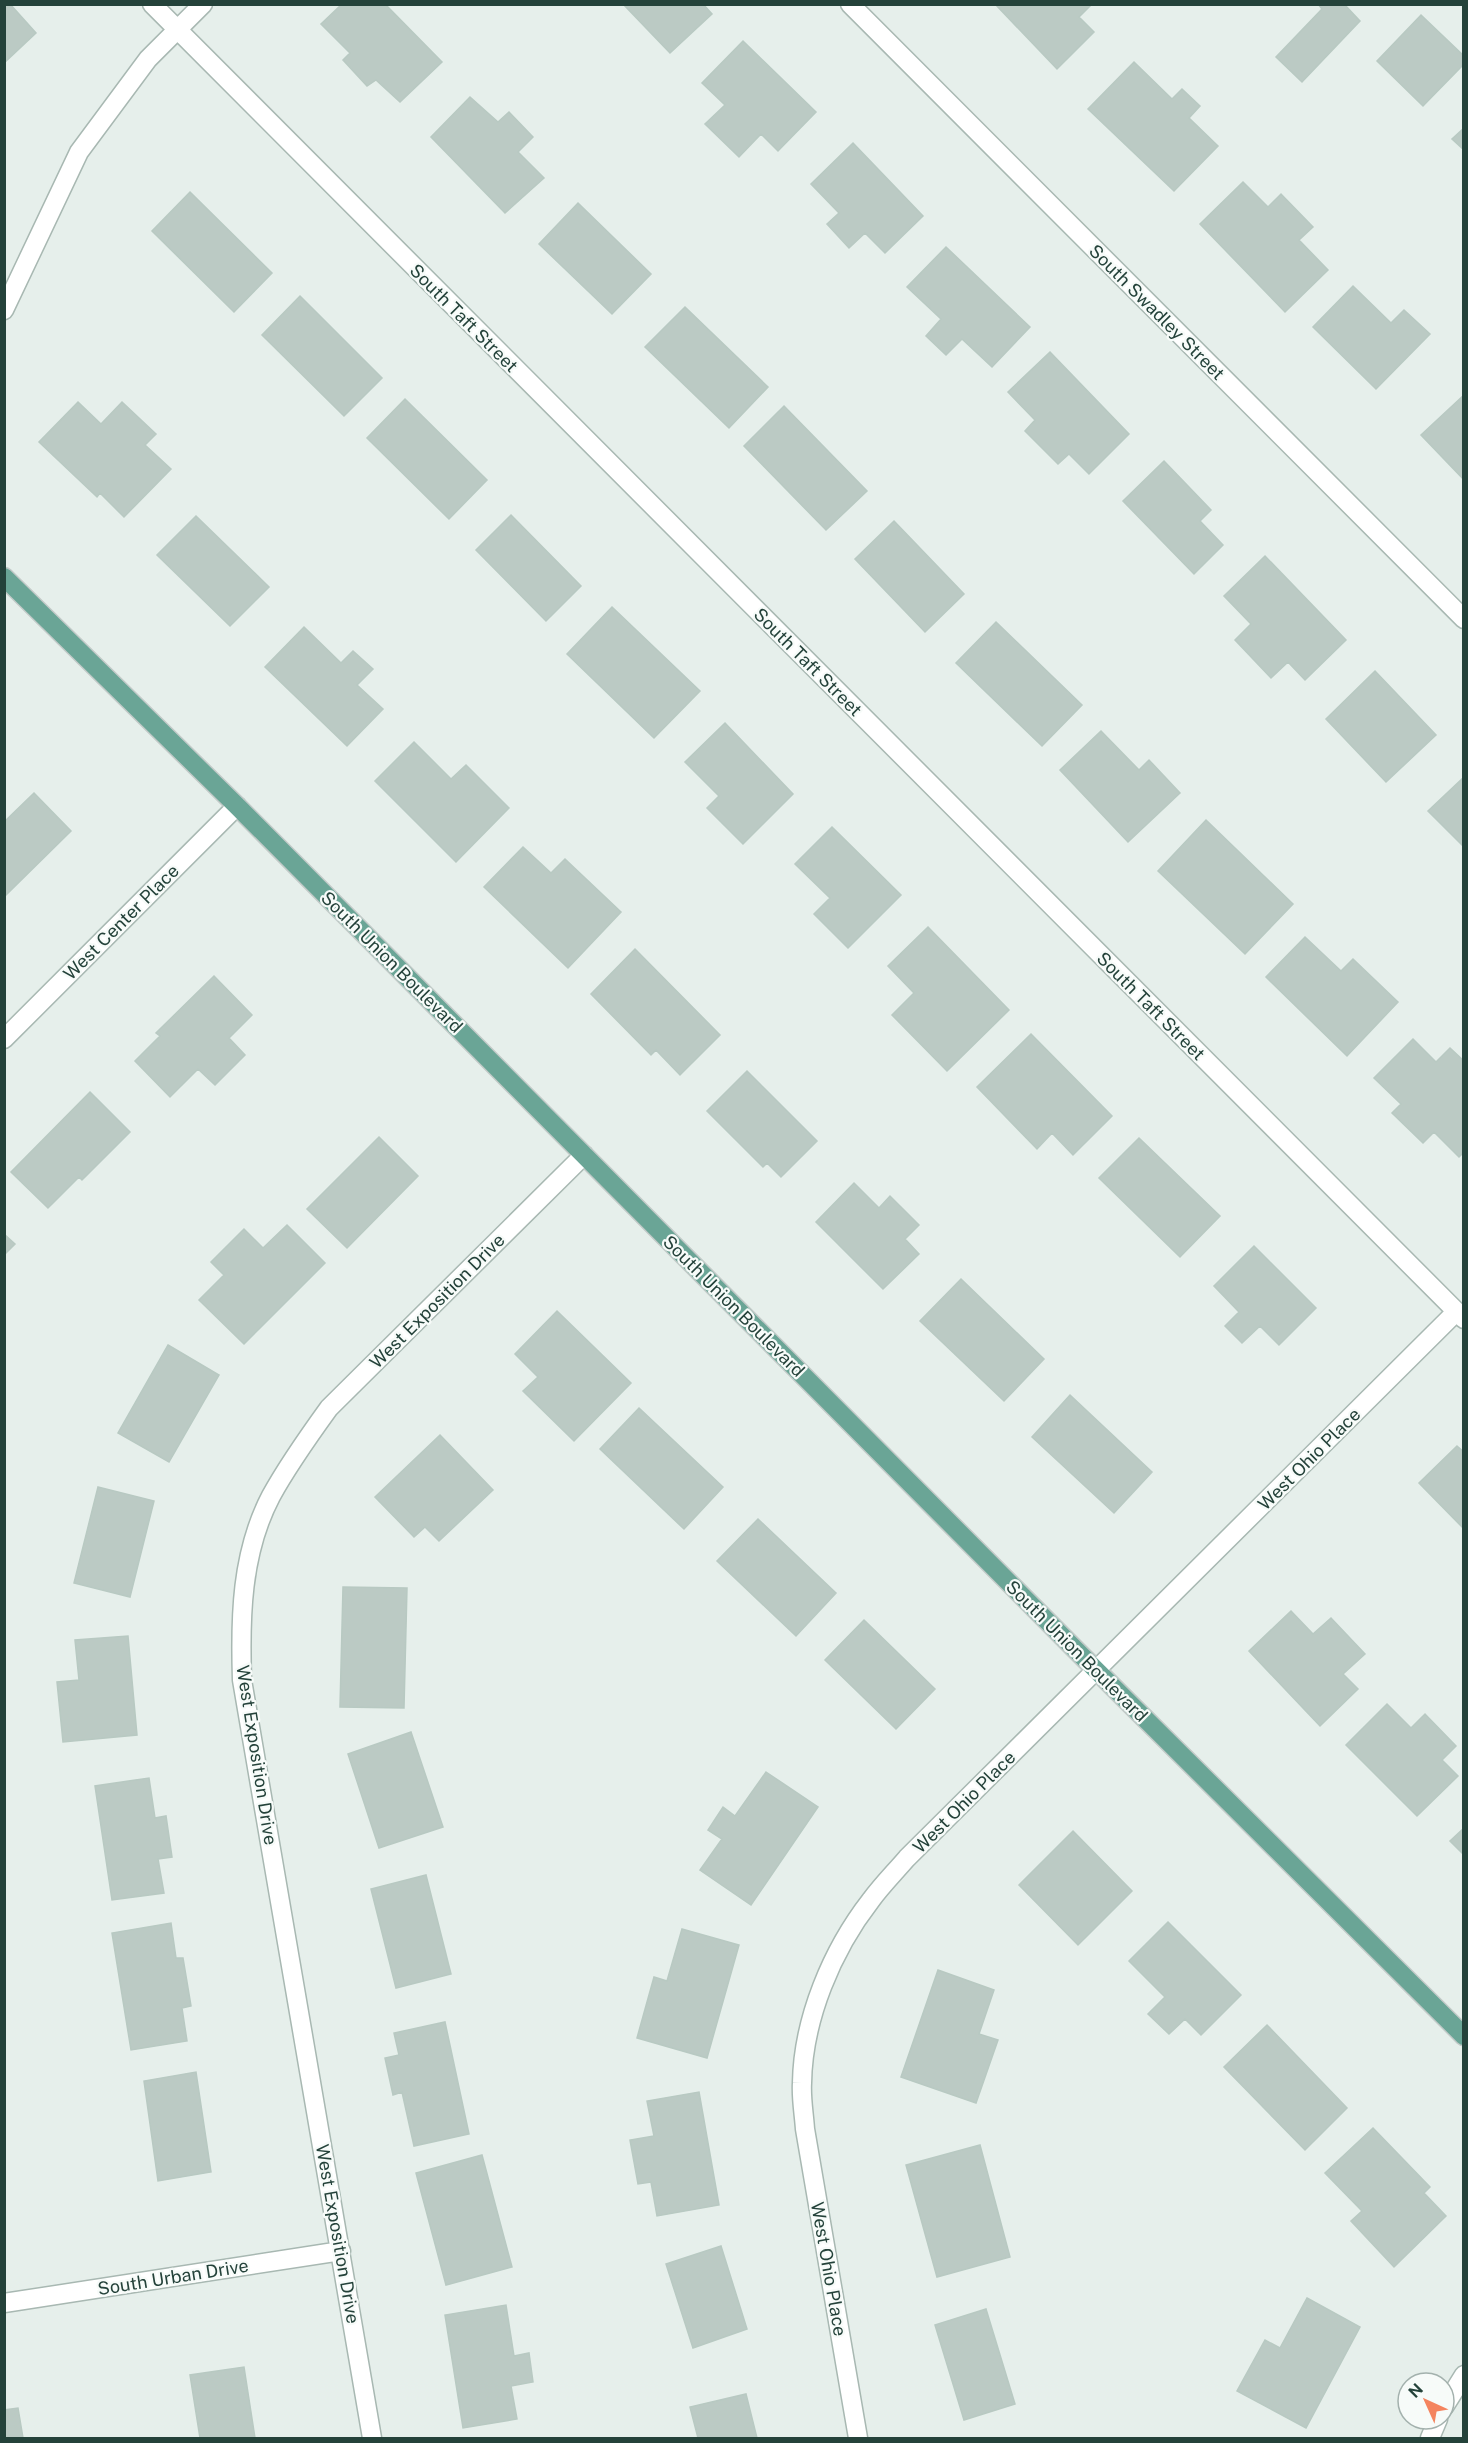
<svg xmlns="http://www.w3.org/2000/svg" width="1468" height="2443" viewBox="0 0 1468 2443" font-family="'Public Sans',sans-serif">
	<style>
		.building { fill: #bbcac4; stroke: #b8c9c2; stroke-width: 1.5 }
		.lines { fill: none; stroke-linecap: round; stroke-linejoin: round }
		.minor-casing { stroke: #a8b8b2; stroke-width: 21 }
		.major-casing { stroke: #c2cac8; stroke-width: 21 }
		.minor { stroke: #fff; stroke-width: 18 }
		.major { stroke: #6aa596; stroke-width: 18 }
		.labels { text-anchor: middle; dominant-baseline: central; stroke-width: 4.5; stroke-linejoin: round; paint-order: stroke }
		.street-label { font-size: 18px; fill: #24423a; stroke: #f7fbf9 }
	</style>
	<rect width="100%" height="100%" fill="#e6efeb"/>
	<path class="building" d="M4 4H10L36 33 4 63Z
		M342 4H385L442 62 400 102 376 80 367 86 343 60 350 53 321 24Z
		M623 4H703L712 14 670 53Z
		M995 4H1092L1079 17 1094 32 1057 69Z
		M1318 4H1344L1360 21 1302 82 1276 57 1322 9Z
		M1421 15 1464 56V64L1423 106 1377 61Z
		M743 41 816 112 778 151 761 134 739 157 705 124 725 105 702 83Z
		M1134 62 1172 99 1182 89 1200 106 1189 118 1218 146 1174 191 1088 109Z
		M470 97 498 122 509 112 533 137 518 152 544 178 505 213 431 137Z
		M1464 128V150L1452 139Z
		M853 143 923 216 885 253 865 233 849 248 827 224 839 213 811 184Z
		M1243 182 1268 207 1281 194 1313 227 1299 240 1328 270 1285 312 1200 224Z
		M190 192 272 273 234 312 152 231Z
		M578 203 651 274 612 314 539 244Z
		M946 247 1030 327 992 367 962 339 946 355 926 336 941 319 907 287Z
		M1353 286 1391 323 1404 310 1430 334 1376 389 1313 327Z
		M300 296 382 378 344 416 262 335Z
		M685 307 768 387 729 428 645 347Z
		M1050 352 1129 434 1089 474 1069 454 1058 464 1025 431 1035 420 1008 392Z
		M1464 395V480L1421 435Z
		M405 399 487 480 449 519 367 438Z
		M78 402 101 424 122 402 156 434 145 445 171 469 124 517 100 493 97 497 39 442Z
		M784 406 867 491 826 530 744 446Z
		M1164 461 1211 510 1200 521 1223 545 1194 574 1123 501Z
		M511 515 581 586 546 621 476 550Z
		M196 516 269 587 230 626 157 555Z
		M894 521 964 594 925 632 855 559Z
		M1265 556 1346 640 1305 680 1288 662 1271 678 1235 640 1251 624 1224 596Z
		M612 607 700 691 654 738 567 654Z
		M996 622 1082 705 1042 746 956 663Z
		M304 627 341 663 353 651 373 669 357 685 383 709 347 746 265 667Z
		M1375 671 1436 735 1386 782 1326 719Z
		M725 723 793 794 743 844 707 808 719 796 685 762Z
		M1101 731 1139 770 1149 760 1180 793 1128 842 1060 770Z
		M414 742 451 779 466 765 509 808 456 862 375 781Z
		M1464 777V847L1428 811Z
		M34 793 71 831 4 897V822Z
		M1206 820 1293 904 1245 954 1158 871Z
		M832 827 901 895 848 948 814 914 830 898 795 864Z
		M523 847 551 873 565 859 621 912 568 968 484 887Z
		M928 927 1009 1010 947 1071 892 1015 914 993 888 966Z
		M1305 937 1341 971 1353 959 1398 1002 1347 1056 1266 977Z
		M635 949 720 1035 680 1075 656 1050 651 1055 591 994Z
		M214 976 252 1015 229 1038 245 1055 215 1085 198 1069 170 1097 135 1061 160 1036 156 1033Z
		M1031 1034 1112 1116 1073 1155 1052 1133 1037 1149 977 1087Z
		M1413 1039 1436 1062 1450 1048 1464 1061V1152L1459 1157 1434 1132 1423 1143 1392 1113 1401 1104 1374 1078Z
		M747 1071 817 1141 781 1177 767 1163 763 1167 707 1111Z
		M90 1092 130 1132 82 1180 79 1177 48 1208 11 1172Z
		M379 1137 418 1176 347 1248 307 1209Z
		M1139 1138 1220 1216 1180 1257 1099 1178Z
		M854 1183 879 1208 890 1196 919 1225 905 1239 919 1254 883 1289 816 1222Z
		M287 1225 325 1263 244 1344 199 1300 224 1275 211 1262 244 1229 263 1248Z
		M4 1234 15 1244 4 1255Z
		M1254 1246 1316 1308 1279 1345 1260 1326 1242 1343 1225 1326 1239 1312 1214 1286Z
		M961 1279 1044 1359 1004 1401 920 1321Z
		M557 1311 631 1383 574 1441 523 1391 538 1377 515 1354Z
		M168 1345 219 1375 169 1462 118 1433Z
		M1070 1395 1152 1472 1114 1513 1032 1437Z
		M639 1408 723 1487 684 1529 600 1449Z
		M440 1435 493 1490 439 1541 425 1527 414 1537 375 1497Z
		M1457 1446 1464 1452V1529L1419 1483Z
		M98 1487 154 1501 130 1597 74 1583Z
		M758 1519 836 1593 796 1636 717 1561Z
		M343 1587 407 1588 404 1708 340 1707Z
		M1291 1611 1313 1634 1331 1618 1365 1654 1343 1674 1358 1689 1320 1726 1249 1651Z
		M864 1620 935 1689 896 1729 825 1660Z
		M128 1636 137 1735 63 1742 57 1682 79 1680 75 1640Z
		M1387 1704 1411 1728 1425 1714 1456 1746 1442 1760 1458 1776 1417 1816 1346 1745Z
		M411 1732 443 1827 379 1848 348 1754Z
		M766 1772 818 1807 751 1905 700 1870 722 1839 708 1830 723 1807 735 1816Z
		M149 1778 155 1818 166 1816 172 1857 158 1859 164 1893 112 1900 95 1786Z
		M1464 1828V1855L1450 1841Z
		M1073 1831 1132 1891 1078 1945 1019 1885Z
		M426 1875 451 1974 396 1988 371 1889Z
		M1168 1922 1241 1995 1201 2035 1185 2019 1169 2034 1148 2014 1165 1997 1129 1961Z
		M171 1923 176 1958H183L191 2006 182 2008 187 2041 131 2050 112 1933Z
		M682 1929 739 1945 707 2058 637 2038 654 1977 667 1981Z
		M938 1970 994 1990 979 2034 998 2040 976 2103 901 2077Z
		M445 2022 469 2134 414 2146 402 2092 393 2095 385 2058 399 2055 394 2033Z
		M1267 2025 1347 2108 1305 2150 1224 2067Z
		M196 2072 211 2172 158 2181 144 2081Z
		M699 2092 719 2205 657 2216 651 2182 638 2184 630 2140 654 2136 647 2101Z
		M1373 2128 1430 2187 1424 2193 1446 2216 1394 2267 1351 2221 1362 2211 1325 2173Z
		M980 2145 1010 2257 937 2277 906 2165Z
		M482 2155 512 2267 446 2285 416 2173Z
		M721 2246 747 2329 693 2348 666 2264Z
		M1307 2298 1360 2327 1306 2428 1237 2391 1265 2340 1280 2348Z
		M506 2305 514 2356 529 2353 533 2382 511 2386 517 2419 463 2428 445 2315Z
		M986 2309 1015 2404 964 2420 935 2325Z
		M244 2367 255 2438H200L190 2375Z
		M746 2394 757 2438H698L690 2407Z
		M18 2408 23 2438H4V2410Z"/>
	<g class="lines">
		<defs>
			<path id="minor" d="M152 4 1464 1319
				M850 4 1464 619
				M4 310 79 152 148 59 203 4
				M4 1039 237 806
				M4 2303 341 2251
				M1444 2407 1464 2375
				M372 2438 242 1680C240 1618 241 1553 271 1496 288 1465 308 1437 329 1408L584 1155
				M858 2438 805 2129C804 2114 801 2098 802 2083 803 2019 832 1950 871 1900 882 1885 895 1872 907 1858L1456 1312
				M1430 2438 1438 2419"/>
			<path id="major" d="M4 577 237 806 1073 1647 1464 2036"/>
		</defs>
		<use href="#minor" class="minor-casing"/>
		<use href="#major" class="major-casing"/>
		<use href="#minor" class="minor"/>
		<use href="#major" class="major"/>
	</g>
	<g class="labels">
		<g class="street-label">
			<text transform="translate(1157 312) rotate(45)">South Swadley Street</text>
			<text transform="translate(464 318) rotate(45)">South Taft Street</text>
			<text transform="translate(808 662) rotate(45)">South Taft Street</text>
			<text transform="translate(121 922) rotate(-45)">West Center Place</text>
			<text transform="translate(392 962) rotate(45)">South Union Boulevard</text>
			<text transform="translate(1151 1006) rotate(45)">South Taft Street</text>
			<text transform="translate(437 1301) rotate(-45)">West Exposition Drive</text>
			<text transform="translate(734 1306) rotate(45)">South Union Boulevard</text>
			<text transform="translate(1309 1459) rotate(-45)">West Ohio Place</text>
			<text transform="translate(1077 1651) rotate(45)">South Union Boulevard</text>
			<text transform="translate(257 1755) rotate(81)">West Exposition Drive</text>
			<text transform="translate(964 1802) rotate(-45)">West Ohio Place</text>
			<text transform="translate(338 2234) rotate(80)">West Exposition Drive</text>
			<text transform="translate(829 2269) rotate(80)">West Ohio Place</text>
			<text transform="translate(173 2277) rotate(-9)">South Urban Drive</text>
		</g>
	</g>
	<rect width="1468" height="2443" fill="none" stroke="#24423a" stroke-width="12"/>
	<g transform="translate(1426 2401) rotate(315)"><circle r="28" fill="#f7fbf9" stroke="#a3b1ad" stroke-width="1.5"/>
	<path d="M0-4.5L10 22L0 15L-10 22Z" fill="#f4845f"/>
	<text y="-9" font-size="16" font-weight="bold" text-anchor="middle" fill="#24423a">N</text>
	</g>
</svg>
